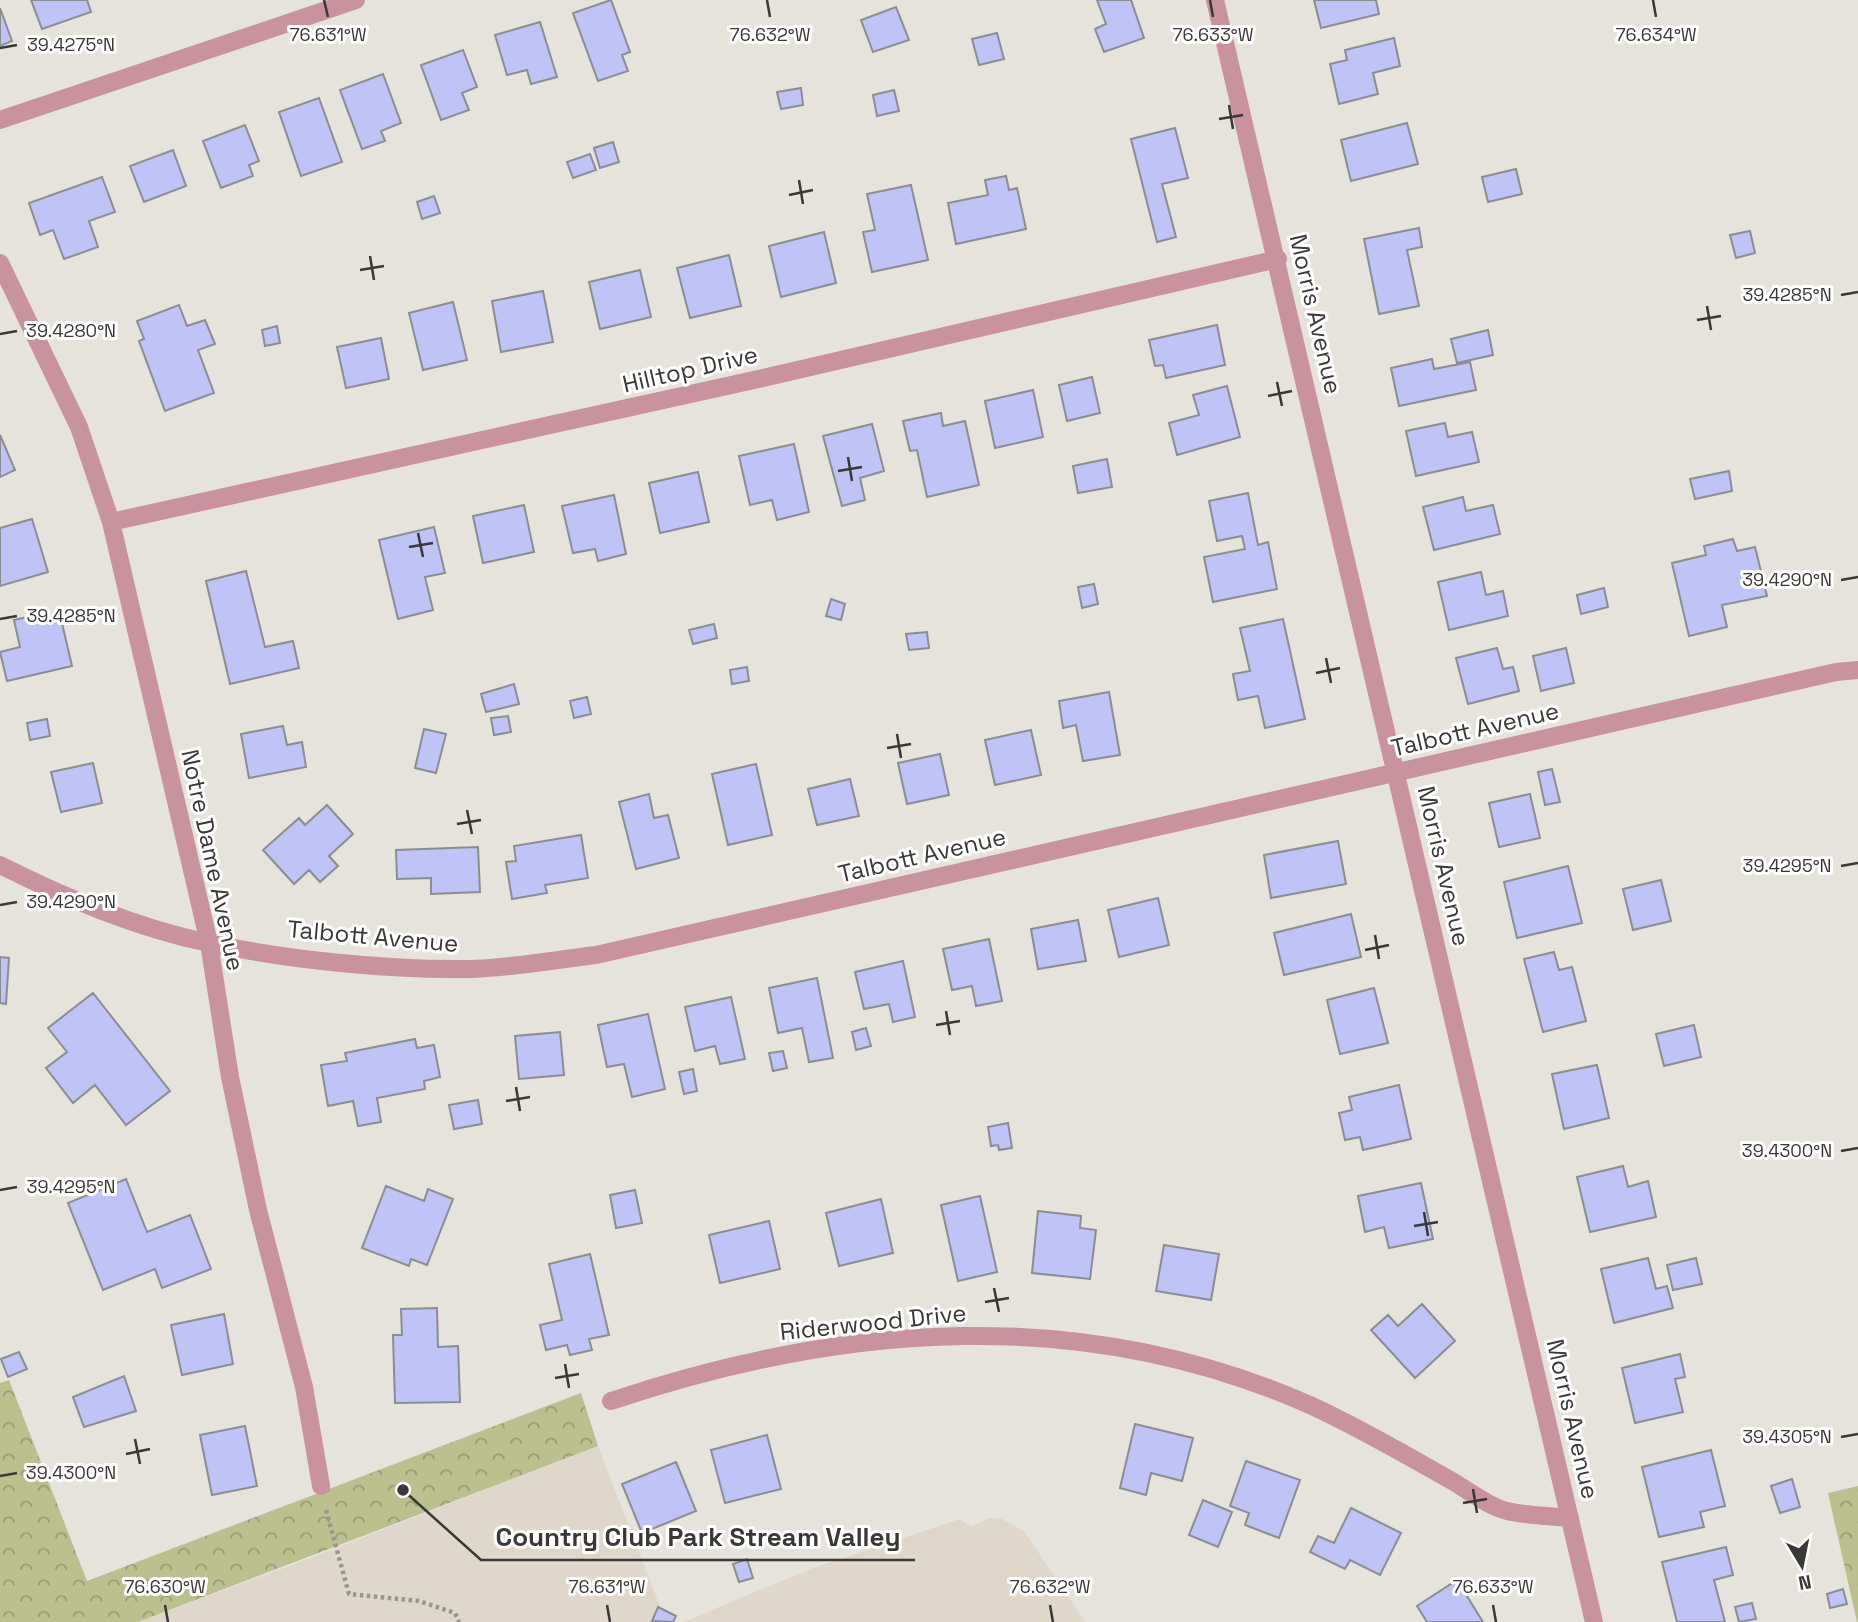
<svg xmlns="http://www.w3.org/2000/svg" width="1858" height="1622" viewBox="0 0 1858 1622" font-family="'Space Grotesk',sans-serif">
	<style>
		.built { fill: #e0d7cb }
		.park { fill: url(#park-crowns) }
		.building { fill: #bfc3f5; stroke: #8c8d93; stroke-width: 2 }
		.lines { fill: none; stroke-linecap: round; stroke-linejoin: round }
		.path { stroke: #989590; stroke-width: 4.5; stroke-dasharray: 3.5 3.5; stroke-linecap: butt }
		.street { stroke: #c8929f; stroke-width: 18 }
		.ticks { fill: none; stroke: #3a3836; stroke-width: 2.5 }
		.labels { text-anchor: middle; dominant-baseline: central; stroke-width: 6; stroke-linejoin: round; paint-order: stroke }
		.street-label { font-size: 24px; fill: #3a3836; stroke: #fff }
		.ticks-label { font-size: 18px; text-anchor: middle; fill: #3a3836; stroke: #fff; stroke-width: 6; stroke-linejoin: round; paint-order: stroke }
		.leader { fill: none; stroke: #3a3836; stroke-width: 2.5 }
		.callout-dot { fill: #3a3836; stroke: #fff; stroke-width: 2.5 }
		.callout-label { font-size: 26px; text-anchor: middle; font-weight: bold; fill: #3a3836; stroke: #fff; stroke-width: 6; stroke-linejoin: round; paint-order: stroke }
	</style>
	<defs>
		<pattern id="park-crowns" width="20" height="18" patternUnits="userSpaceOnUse" patternTransform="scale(1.75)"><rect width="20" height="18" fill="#bcbf8e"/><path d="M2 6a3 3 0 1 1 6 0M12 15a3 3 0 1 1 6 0" fill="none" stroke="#9a9c75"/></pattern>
	</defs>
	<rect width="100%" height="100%" fill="#e6e2dc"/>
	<path class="built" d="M598 1446 666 1622H138L300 1562Z
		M989 1518 1002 1519 1024 1531 1085 1622H683L813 1568 960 1519 971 1527Z"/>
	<path class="park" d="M9 1380 87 1581 581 1393 598 1446 138 1622H0V1383Z
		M1858 1486V1622H1857L1828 1493Z"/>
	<path class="building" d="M31 0H87L91 12 42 29Z
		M611 0 630 52 622 55 628 71 598 81 573 13Z
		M1097 0H1131L1144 38 1104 52 1095 29 1106 24Z
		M1314 0H1376L1379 14 1321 28Z
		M896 7 909 40 873 52 861 20Z
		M0 8 12 41 0 46Z
		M540 22 557 77 531 84 527 70 507 75 495 35Z
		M997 33 1004 59 979 65 972 39Z
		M1394 38 1400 66 1373 73 1378 94 1339 104 1330 64 1347 60 1345 50Z
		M463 50 477 87 462 93 469 110 441 120 421 65Z
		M383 74 401 123 381 131 385 141 362 149 340 90Z
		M801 88 803 105 781 109 777 92Z
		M894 90 899 111 877 116 873 95Z
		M319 98 342 162 301 176 279 112Z
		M1407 123 1418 164 1351 181 1341 140Z
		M245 125 259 161 249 165 253 176 221 188 203 141Z
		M1175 128 1188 178 1162 184 1176 237 1157 242 1131 139Z
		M613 142 619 162 600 168 594 148Z
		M173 150 186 186 144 202 130 166Z
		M590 154 596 170 573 178 567 162Z
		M1516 169 1522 194 1488 202 1482 177Z
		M1006 176 1009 190 1017 188 1026 229 956 244 948 203 988 195 985 180Z
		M102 177 115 212 89 221 98 247 64 259 53 230 40 235 29 203Z
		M911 185 928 260 872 272 863 232 875 230 867 194Z
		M434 196 440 213 422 219 417 202Z
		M1419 228 1422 247 1407 250 1419 306 1379 314 1364 239Z
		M1750 231 1755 253 1736 258 1730 235Z
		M824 232 836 283 781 297 769 246Z
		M729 255 741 306 690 318 677 268Z
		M640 270 651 317 600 329 589 282Z
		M543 291 553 342 501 352 492 301Z
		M453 302 467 360 423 370 409 313Z
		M179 305 187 326 205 320 215 344 198 350 214 393 165 411 139 341 144 339 137 321Z
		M1217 325 1225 365 1166 378 1163 365 1155 366 1149 340Z
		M277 326 280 343 265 346 262 330Z
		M1488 330 1493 355 1457 363 1451 339Z
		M381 338 389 379 346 388 337 347Z
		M1432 359 1434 369 1470 362 1476 390 1399 406 1391 368Z
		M1092 377 1100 413 1067 421 1059 385Z
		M1227 386 1240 437 1177 455 1169 423 1199 415 1193 395Z
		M1033 390 1043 437 995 448 985 401Z
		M941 413 943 426 965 421 979 485 927 497 917 450 910 451 903 421Z
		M1445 423 1448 437 1472 432 1479 462 1416 476 1406 431Z
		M872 424 884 471 860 478 865 500 842 506 823 436Z
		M0 435 15 470 0 477Z
		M794 444 809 512 777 520 772 500 750 505 739 456Z
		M1107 459 1112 487 1078 493 1073 466Z
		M1729 471 1732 491 1695 499 1690 479Z
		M698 472 709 522 660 533 649 483Z
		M1248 493 1258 545 1268 542 1277 589 1213 602 1204 557 1245 549 1242 536 1217 541 1209 501Z
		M614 495 626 554 598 561 595 549 573 553 562 506Z
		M1463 497 1466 511 1493 505 1500 534 1434 550 1423 507Z
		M524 505 534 552 483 563 473 516Z
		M32 519 48 572 0 586V528Z
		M434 527 445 573 425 577 433 610 398 619 379 540Z
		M1733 539 1737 551 1755 547 1767 596 1722 605 1727 627 1689 636 1672 563 1706 555 1704 546Z
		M246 571 265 647 293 641 299 668 230 684 206 581Z
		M1481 572 1486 595 1503 591 1508 616 1449 630 1438 582Z
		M1094 584 1098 604 1082 608 1078 587Z
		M1604 588 1608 607 1581 614 1577 595Z
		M831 599 845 604 841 620 826 616Z
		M45 613 47 623 61 619 72 666 7 681 0 652 20 647 14 620Z
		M1283 619 1305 719 1265 728 1258 696 1238 700 1233 674 1250 671 1240 628Z
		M714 624 717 638 693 644 689 630Z
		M927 632 929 648 909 650 906 634Z
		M1497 648 1503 669 1513 667 1519 691 1468 704 1456 658Z
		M1566 648 1574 683 1541 691 1533 656Z
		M747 667 749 681 732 684 730 670Z
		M514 684 519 704 486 712 481 694Z
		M1109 692 1120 755 1083 761 1076 725 1063 728 1059 701Z
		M587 697 591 714 574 718 570 701Z
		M508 716 511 732 494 735 491 718Z
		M47 719 50 736 30 740 27 723Z
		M283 726 287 745 302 742 306 767 249 778 241 734Z
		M424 729 446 734 436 773 415 768Z
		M1031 730 1041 775 995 785 985 740Z
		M940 754 949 795 907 804 898 763Z
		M93 763 102 803 61 812 51 772Z
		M756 764 772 835 728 845 712 774Z
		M1552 769 1560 802 1545 805 1538 772Z
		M850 779 859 816 817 825 808 789Z
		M649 794 654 818 668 815 679 858 636 869 619 802Z
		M1530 794 1540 838 1499 847 1489 803Z
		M327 805 353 834 329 856 338 866 320 882 309 870 294 884 263 850 299 818 305 825Z
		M581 835 588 878 545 885 547 893 512 899 506 862 516 861 514 846Z
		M1338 841 1346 884 1271 898 1264 855Z
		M478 847 480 892 431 894V878L397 879 396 850Z
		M1568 866 1582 923 1517 938 1504 882Z
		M1661 880 1671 921 1633 930 1623 889Z
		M1158 898 1169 945 1119 957 1108 910Z
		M1351 914 1361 957 1284 975 1274 933Z
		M1078 920 1086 961 1038 969 1031 929Z
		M989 939 1002 1001 976 1006 972 986 952 990 943 949Z
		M1554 952 1559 970 1572 967 1586 1021 1543 1032 1524 959Z
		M0 957 9 958 6 1004 0 1003Z
		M903 961 915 1017 893 1022 889 1004 864 1009 855 972Z
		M817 978 833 1058 809 1062 802 1028 778 1033 769 988Z
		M1374 988 1388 1043 1340 1054 1327 1000Z
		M93 993 170 1091 126 1125 95 1085 73 1103 46 1068 67 1052 48 1028Z
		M731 997 745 1059 720 1064 715 1046 695 1051 685 1007Z
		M648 1014 665 1089 632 1097 624 1064 607 1067 598 1025Z
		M1694 1025 1701 1057 1664 1066 1656 1034Z
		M866 1028 871 1046 856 1050 852 1032Z
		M560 1032 564 1075 519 1079 515 1036Z
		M415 1039 417 1048 434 1045 440 1077 424 1081 425 1089 377 1098 381 1122 358 1126 353 1101 328 1106 321 1065 347 1061 345 1053Z
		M783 1051 787 1068 773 1071 769 1053Z
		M1597 1065 1609 1118 1564 1129 1552 1074Z
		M693 1069 697 1091 684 1094 679 1072Z
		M1399 1085 1411 1139 1363 1150 1360 1137 1345 1140 1339 1113 1352 1110 1349 1097Z
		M478 1100 482 1124 454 1129 449 1105Z
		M1008 1123 1012 1148 999 1150 998 1145 991 1146 988 1127Z
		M1623 1166 1628 1187 1648 1181 1656 1217 1590 1232 1577 1177Z
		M126 1179 147 1232 190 1215 211 1269 162 1288 155 1269 103 1290 68 1203Z
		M1421 1183 1433 1239 1389 1248 1384 1227 1365 1232 1358 1196Z
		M386 1186 424 1201 428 1189 453 1199 427 1265 411 1259 409 1266 362 1248Z
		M635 1190 642 1223 616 1228 610 1195Z
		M980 1196 997 1272 958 1281 941 1205Z
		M881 1199 893 1253 839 1266 826 1213Z
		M1038 1211 1081 1216 1080 1228 1096 1230 1090 1279 1032 1273Z
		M769 1221 780 1269 720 1283 709 1235Z
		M1164 1245 1219 1254 1211 1300 1156 1291Z
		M590 1254 609 1335 589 1339 592 1350 570 1355 567 1345 546 1350 540 1325 562 1320 549 1264Z
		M1648 1258 1656 1289 1667 1286 1673 1308 1614 1323 1601 1269Z
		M1696 1258 1702 1284 1673 1290 1667 1265Z
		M1422 1304 1455 1341 1415 1378 1371 1330 1388 1315 1398 1326Z
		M437 1308 438 1347 458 1346 460 1402 395 1403 393 1335H402L401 1309Z
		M224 1314 233 1364 182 1375 171 1325Z
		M19 1352 27 1369 8 1377 1 1359Z
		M1680 1354 1685 1377 1675 1379 1683 1412 1635 1423 1622 1368Z
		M124 1376 136 1411 84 1427 73 1397Z
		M1135 1424 1193 1438 1182 1481 1151 1473 1146 1495 1120 1488Z
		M245 1426 257 1486 212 1495 200 1435Z
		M767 1435 781 1489 725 1503 711 1450Z
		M1711 1450 1725 1506 1700 1512 1704 1527 1659 1537 1642 1467Z
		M1246 1461 1300 1480 1279 1538 1245 1525 1249 1513 1230 1506Z
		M676 1462 696 1511 642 1533 622 1484Z
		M1792 1479 1800 1507 1780 1513 1771 1486Z
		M1203 1500 1232 1512 1218 1547 1189 1535Z
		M1351 1508 1401 1533 1380 1575 1350 1560 1345 1569 1310 1552 1318 1536 1334 1543Z
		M1726 1547 1733 1575 1714 1580 1725 1622H1677L1662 1562Z
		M747 1559 753 1578 739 1582 733 1564Z
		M1457 1580 1483 1622H1427L1417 1606Z
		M1843 1589 1847 1604 1830 1608 1827 1594Z
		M1752 1603 1756 1619 1739 1622 1735 1607Z
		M658 1607 676 1616 673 1622 652 1621Z"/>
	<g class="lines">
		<path class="path" d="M326 1510 349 1594 419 1601 455 1613 459 1622"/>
		<path class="street" d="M1215 0 1594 1622
			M0 120 356 0
			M0 263 79 427 111 522 209 943 230 1077 258 1210 304 1387 321 1486
			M111 522 763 378 1278 259
			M0 865C66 898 136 928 209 943 288 960 388 970 468 969 511 968 554 960 596 955L1836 672 1858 670
			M611 1401C844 1323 1083 1304 1312 1406 1360 1428 1406 1455 1452 1481 1468 1490 1489 1507 1507 1511 1528 1516 1550 1516 1570 1518"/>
	</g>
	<path class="ticks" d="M324 0 328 17M767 0 770 17M1210 0 1213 17M1653 0 1656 17M0 48 17 45M1229 105 1233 129M1219 119 1243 115M799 180 803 204M789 195 813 190M370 256 374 280M360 270 384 266M1841 295 1858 292M1707 306 1711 330M1697 320 1721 316M0 334 17 331M1277 382 1282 406M1268 396 1292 391M848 457 852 481M838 471 862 467M418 533 423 557M409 547 433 543M1841 580 1858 577M0 619 17 616M1326 658 1331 683M1316 673 1340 668M897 734 901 758M887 748 911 744M467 810 472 834M457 824 481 820M1841 866 1858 863M0 905 17 902M1375 935 1379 959M1365 950 1389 945M946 1011 950 1035M936 1025 960 1021M516 1087 520 1111M506 1101 530 1097M1841 1151 1858 1148M0 1190 17 1187M1424 1212 1428 1236M1414 1226 1438 1222M994 1288 999 1312M985 1302 1009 1298M565 1364 569 1388M555 1378 579 1374M1841 1437 1858 1434M135 1439 140 1464M126 1454 150 1449M0 1476 17 1473M1473 1489 1477 1513M1463 1503 1487 1499M165 1605 168 1622M607 1605 610 1622M1050 1605 1053 1622M1493 1605 1496 1622"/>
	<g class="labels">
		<g class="street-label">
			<text transform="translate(1316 314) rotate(77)">Morris Avenue</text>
			<text transform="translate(690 369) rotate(-13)">Hilltop Drive</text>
			<text transform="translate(1475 729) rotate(-13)">Talbott Avenue</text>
			<text transform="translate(922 855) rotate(-13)">Talbott Avenue</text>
			<text transform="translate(213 860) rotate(78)">Notre Dame Avenue</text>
			<text transform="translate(1444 866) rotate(77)">Morris Avenue</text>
			<text transform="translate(373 936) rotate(5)">Talbott Avenue</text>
			<text transform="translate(873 1322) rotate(-6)">Riderwood Drive</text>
			<text transform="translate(1573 1419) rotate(77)">Morris Avenue</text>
		</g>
	</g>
	<g class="ticks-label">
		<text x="328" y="41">76.631°W</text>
		<text x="770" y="41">76.632°W</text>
		<text x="1213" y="41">76.633°W</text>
		<text x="1656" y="41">76.634°W</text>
		<text x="71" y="51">39.4275°N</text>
		<text x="1787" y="301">39.4285°N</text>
		<text x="71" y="337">39.4280°N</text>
		<text x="1787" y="586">39.4290°N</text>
		<text x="71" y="622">39.4285°N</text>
		<text x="1787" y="872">39.4295°N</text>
		<text x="71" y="908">39.4290°N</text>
		<text x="1787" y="1157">39.4300°N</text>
		<text x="71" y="1193">39.4295°N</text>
		<text x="1787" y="1443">39.4305°N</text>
		<text x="71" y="1479">39.4300°N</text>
		<text x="165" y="1593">76.630°W</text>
		<text x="607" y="1593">76.631°W</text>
		<text x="1050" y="1593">76.632°W</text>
		<text x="1493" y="1593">76.633°W</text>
	</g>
	<path class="leader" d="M403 1490L481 1560H915"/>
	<circle class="callout-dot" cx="403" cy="1490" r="7"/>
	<g class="callout-label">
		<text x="698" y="1546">Country Club Park Stream Valley</text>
	</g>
	<g transform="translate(1802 1566) rotate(170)" stroke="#ffffff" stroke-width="5" paint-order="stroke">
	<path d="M0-5L12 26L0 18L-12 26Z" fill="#3a3836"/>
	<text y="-10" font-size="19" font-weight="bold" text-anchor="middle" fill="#3a3836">N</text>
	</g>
</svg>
